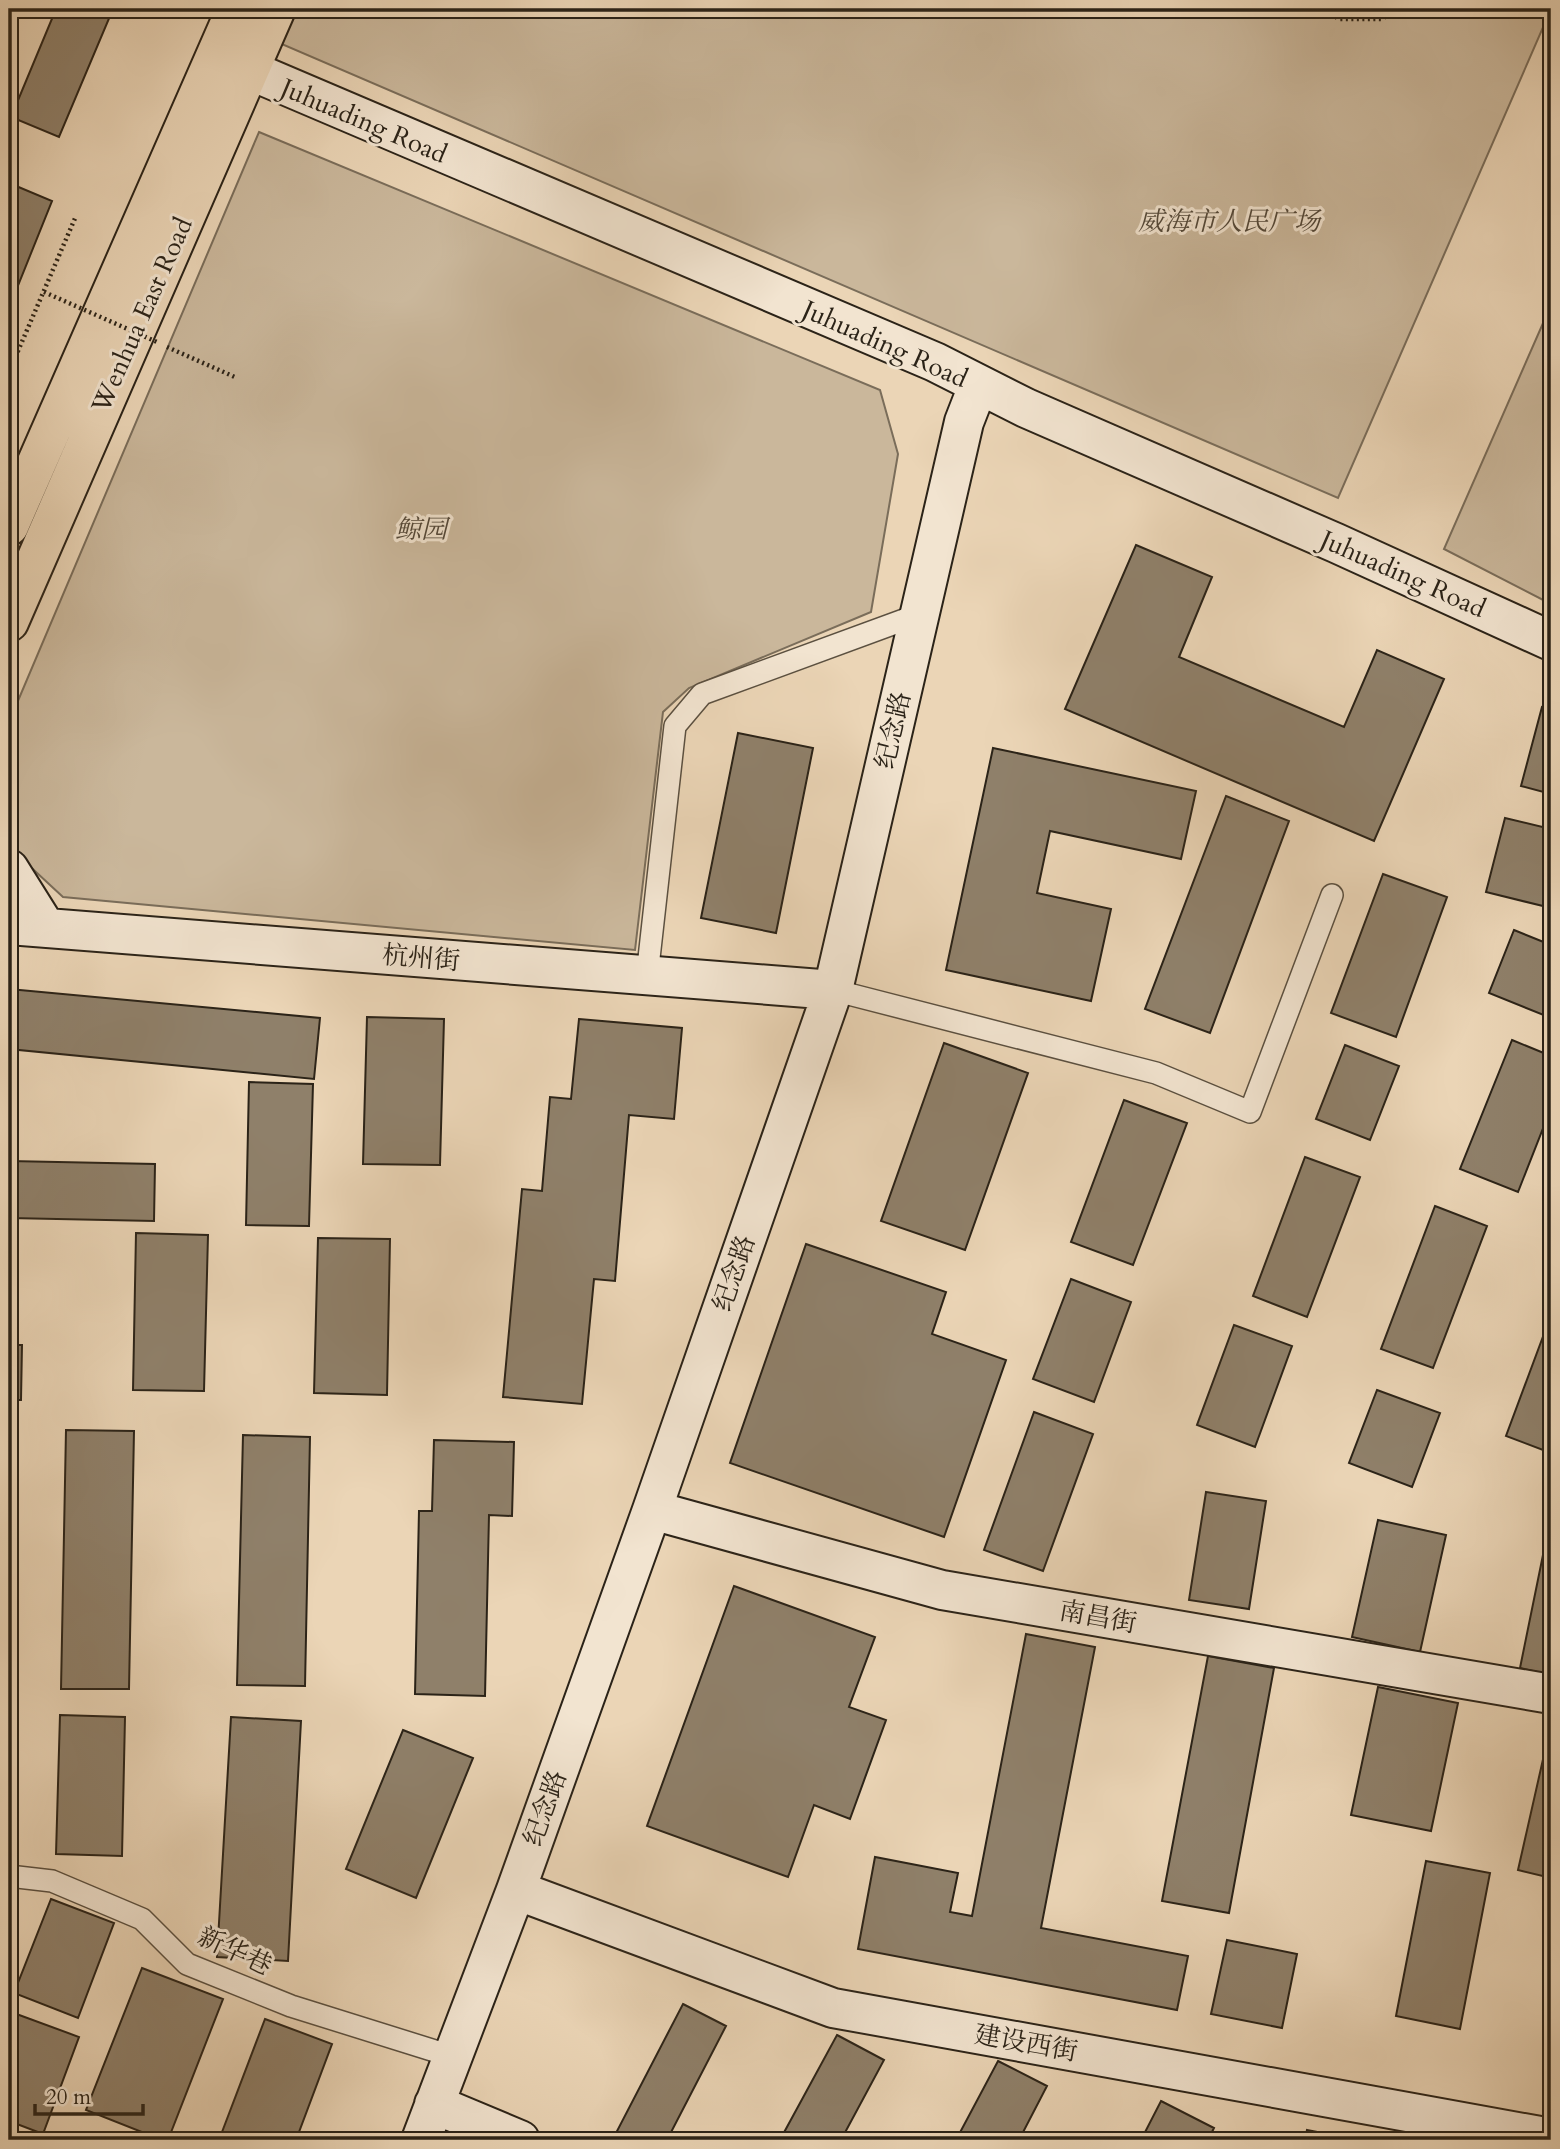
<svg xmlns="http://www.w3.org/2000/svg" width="1560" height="2149" viewBox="0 0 1560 2149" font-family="Cardo,'Noto Serif SC',serif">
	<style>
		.green { fill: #cab79b; stroke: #7a6d5a; stroke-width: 2 }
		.building { fill: #8f806a; stroke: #2b2318; stroke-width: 2 }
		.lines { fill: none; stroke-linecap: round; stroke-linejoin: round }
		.lane-casing { stroke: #5b5040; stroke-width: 24 }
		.secondary-casing { stroke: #2b2318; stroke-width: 42 }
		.primary-casing { stroke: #2b2318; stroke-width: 42 }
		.path { stroke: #2b2318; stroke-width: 4.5; stroke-dasharray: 2 3.5; stroke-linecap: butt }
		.lane { stroke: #f2e4d0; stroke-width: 21 }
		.secondary { stroke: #f2e4d0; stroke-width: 38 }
		.primary { stroke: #ebd5b6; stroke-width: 38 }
		.path-bridge { stroke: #2b2318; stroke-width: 4.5; stroke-dasharray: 2 3.5; stroke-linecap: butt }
		.labels { text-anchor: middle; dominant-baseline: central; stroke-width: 6; stroke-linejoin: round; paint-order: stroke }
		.street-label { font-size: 26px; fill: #2b2318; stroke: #f2e4d0 }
		.park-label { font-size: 26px; font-style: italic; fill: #534839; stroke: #f2e4d0 }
	</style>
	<rect width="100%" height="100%" fill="#ebd5b6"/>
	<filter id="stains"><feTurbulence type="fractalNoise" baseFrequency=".00286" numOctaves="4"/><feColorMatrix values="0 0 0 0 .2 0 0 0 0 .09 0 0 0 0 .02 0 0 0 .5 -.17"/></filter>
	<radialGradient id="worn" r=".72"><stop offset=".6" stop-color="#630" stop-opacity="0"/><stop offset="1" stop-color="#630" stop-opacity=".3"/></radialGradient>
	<path class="green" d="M283 9H1551L1338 498 270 39Z
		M259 132 880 390 898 454 871 612 689 688 663 712 635 950 63 897 9 847V722Z
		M1551 305V604L1444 549Z"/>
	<path class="building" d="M56 9H113L59 137 11 117Z
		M9 183 52 201 9 308Z
		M1136 545 1212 577 1179 657 1344 727 1377 650 1444 679 1374 841 1065 709Z
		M1542 707 1551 709V794L1521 786Z
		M738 733 813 748 776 933 701 918Z
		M993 748 1196 791 1181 859 1050 831 1037 893 1111 909 1091 1001 946 970Z
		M1226 796 1289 821 1210 1033 1145 1009Z
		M1505 818 1551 829V908L1486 892Z
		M1383 874 1447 897 1396 1037 1331 1013Z
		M1514 930 1551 945V1002L1546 1016 1489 993Z
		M9 989 320 1018 314 1079 9 1049Z
		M367 1017 444 1019 440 1165 363 1164Z
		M579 1019 682 1028 674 1119 629 1115 615 1281 594 1279 582 1404 503 1397 522 1189 542 1191 550 1097 571 1099Z
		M1512 1040 1551 1056V1108L1518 1192 1460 1169Z
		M944 1043 1028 1073 965 1250 881 1221Z
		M1345 1045 1399 1066 1370 1140 1316 1119Z
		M249 1082 313 1084 309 1226 246 1225Z
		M1124 1100 1187 1123 1133 1265 1071 1242Z
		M1305 1157 1360 1177 1307 1317 1253 1296Z
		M9 1161 155 1164 154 1221 9 1218Z
		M1435 1206 1487 1226 1433 1368 1381 1349Z
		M136 1233 208 1235 204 1391 133 1390Z
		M318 1238 390 1239 387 1395 314 1393Z
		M806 1244 946 1292 932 1334 1006 1360 944 1537 730 1463Z
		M1071 1279 1131 1302 1094 1402 1033 1379Z
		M1551 1315V1453L1506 1436Z
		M1234 1325 1292 1346 1255 1447 1197 1425Z
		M9 1345H22L21 1400H9Z
		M1377 1390 1440 1413 1412 1487 1349 1463Z
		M1034 1412 1093 1434 1043 1571 984 1550Z
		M66 1430 134 1431 129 1689H61Z
		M243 1435 310 1437 305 1686 237 1685Z
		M434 1440 514 1442 512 1516 489 1515 485 1696 415 1694 419 1511H432Z
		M1206 1492 1266 1501 1249 1609 1189 1600Z
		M1378 1520 1446 1535 1420 1652 1352 1637Z
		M1544 1550 1551 1552V1675L1520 1668Z
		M734 1586 875 1637 849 1707 886 1720 850 1819 814 1805 788 1877 647 1826Z
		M1026 1634 1095 1647 1041 1928 1188 1956 1177 2010 858 1949 875 1857 958 1873 950 1912 972 1916Z
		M1208 1656 1274 1668 1229 1913 1162 1901Z
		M1378 1687 1458 1703 1431 1831 1351 1815Z
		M60 1715 125 1717 122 1856 56 1854Z
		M231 1717 301 1721 288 1961 217 1957Z
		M1551 1724V1878L1518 1870Z
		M403 1730 473 1758 416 1898 346 1869Z
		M1426 1861 1490 1873 1460 2029 1396 2016Z
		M51 1899 114 1923 78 2018 14 1993Z
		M1227 1940 1297 1954 1282 2028 1211 2014Z
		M142 1968 223 1999 168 2140H162L86 2110Z
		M683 2004 726 2026 667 2140H629L616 2133Z
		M11 2012 79 2037 43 2134 9 2121V2019Z
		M265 2019 332 2044 296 2140H219Z
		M837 2035 884 2060 841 2140H784L781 2138Z
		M998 2061 1047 2086 1019 2140H956Z
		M1161 2101 1214 2128 1208 2140H1141Z
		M1307 2130 1359 2140H1305Z"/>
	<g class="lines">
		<defs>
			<path id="lane" d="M647 976 675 726 702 694 920 614
				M833 990 1156 1073 1250 1112 1332 895
				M9 1876 52 1881 142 1919 187 1964 291 2006 451 2056"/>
			<path id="secondary" d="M221 58 935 362 1026 408 1336 543 1551 641
				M9 869 46 928
				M9 925 833 990
				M652 1510 942 1590 1551 1694
				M516 1890 833 2008 1551 2138
				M434 2104 520 2140
				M421 2140 516 1890 652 1510 833 990 964 422 978 386"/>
			<path id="primary" d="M9 526 236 9
				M9 622 276 9"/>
		</defs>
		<use href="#lane" class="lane-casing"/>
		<use href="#secondary" class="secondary-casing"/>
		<use href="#primary" class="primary-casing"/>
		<path class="path" d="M1328 9 1338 19H1382L1396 9
			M167 347 237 378
			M9 372 76 216"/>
		<use href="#lane" class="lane"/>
		<use href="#secondary" class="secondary"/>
		<use href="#primary" class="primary"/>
		<path class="path-bridge" d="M44 292 157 342"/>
	</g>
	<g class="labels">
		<g class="street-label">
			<text transform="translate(364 121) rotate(23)">Juhuading Road</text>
			<text transform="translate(142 315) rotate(-66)">Wenhua East Road</text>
			<text transform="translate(885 344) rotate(24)">Juhuading Road</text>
			<text transform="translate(1403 574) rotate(24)">Juhuading Road</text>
			<text transform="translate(893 730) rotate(-77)">纪念路</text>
			<text transform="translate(421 958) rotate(5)">杭州街</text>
			<text transform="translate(734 1273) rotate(-71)">纪念路</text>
			<text transform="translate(1098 1617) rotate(10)">南昌街</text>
			<text transform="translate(545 1808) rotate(-70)">纪念路</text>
			<text transform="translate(235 1951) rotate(25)">新华巷</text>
			<text transform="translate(1026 2043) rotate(10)">建设西街</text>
		</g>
		<g class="park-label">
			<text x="1229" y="221">威海市人民广场</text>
			<text x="421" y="529">鲸园</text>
		</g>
	</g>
	<rect width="1560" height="2149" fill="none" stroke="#ebd5b6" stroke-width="35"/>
	<rect x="10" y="10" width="1539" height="2128" fill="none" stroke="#2b2318" stroke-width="3.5"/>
	<rect x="18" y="18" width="1525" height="2114" fill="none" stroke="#2b2318" stroke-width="2"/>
	<path d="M35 2104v10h108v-10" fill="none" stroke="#2b2318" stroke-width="3.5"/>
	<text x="46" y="2104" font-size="21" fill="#2b2318" stroke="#f2e4d0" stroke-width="5" paint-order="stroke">20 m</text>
	<rect width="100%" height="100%" filter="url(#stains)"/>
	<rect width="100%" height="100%" fill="url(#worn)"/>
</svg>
